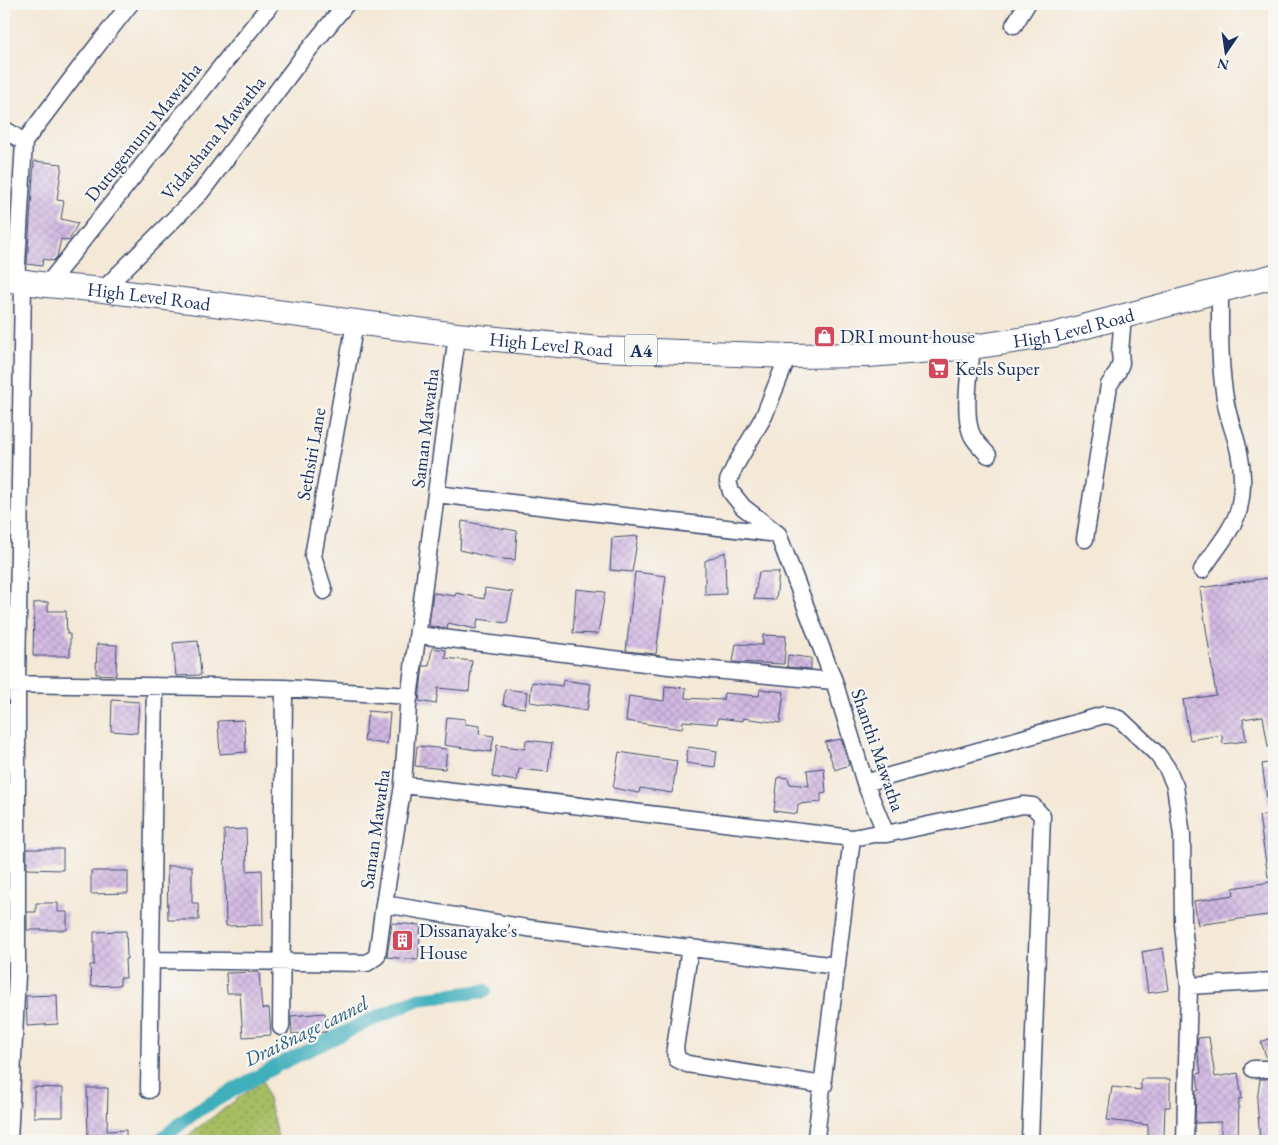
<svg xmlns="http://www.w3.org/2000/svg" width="1278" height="1145" viewBox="0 0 1278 1145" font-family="'EB Garamond',serif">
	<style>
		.grass { fill: url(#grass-dots); stroke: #617660 }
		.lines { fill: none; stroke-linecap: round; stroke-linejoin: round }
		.canal { stroke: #40afbc; stroke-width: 14 }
		.building { fill: url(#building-cross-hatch) }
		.minor-casing { stroke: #3c4b70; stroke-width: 19 }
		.highway-casing { stroke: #3c4b70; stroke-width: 26 }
		.minor { stroke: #fff; stroke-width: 16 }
		.highway { stroke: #fff; stroke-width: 24 }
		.labels { text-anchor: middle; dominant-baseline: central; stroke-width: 4.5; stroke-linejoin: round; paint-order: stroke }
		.shield { fill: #f6f6f2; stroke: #5d6b8a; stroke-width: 1 }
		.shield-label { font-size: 18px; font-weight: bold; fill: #1b2f5e }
		.street-label { font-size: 19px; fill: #1b2f5e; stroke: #f6f6f2 }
		.poi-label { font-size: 19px; fill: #1b2f5e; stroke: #f6f6f2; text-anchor: start }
		.water-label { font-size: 20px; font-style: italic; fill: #285c7f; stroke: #f6f6f2 }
	</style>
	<defs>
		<pattern id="grass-dots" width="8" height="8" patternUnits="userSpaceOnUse" patternTransform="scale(1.25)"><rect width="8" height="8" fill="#a7bd62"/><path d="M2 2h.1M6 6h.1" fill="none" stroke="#879a54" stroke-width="1.8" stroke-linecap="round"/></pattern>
		<pattern id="building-cross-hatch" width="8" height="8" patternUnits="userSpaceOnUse" patternTransform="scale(1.25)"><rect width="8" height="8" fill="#d2b9e2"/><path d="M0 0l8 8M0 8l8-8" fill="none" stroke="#b49fc4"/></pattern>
	</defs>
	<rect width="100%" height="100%" fill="#f6f6f2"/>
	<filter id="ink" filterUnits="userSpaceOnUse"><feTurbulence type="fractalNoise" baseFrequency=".02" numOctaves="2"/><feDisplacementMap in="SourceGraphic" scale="10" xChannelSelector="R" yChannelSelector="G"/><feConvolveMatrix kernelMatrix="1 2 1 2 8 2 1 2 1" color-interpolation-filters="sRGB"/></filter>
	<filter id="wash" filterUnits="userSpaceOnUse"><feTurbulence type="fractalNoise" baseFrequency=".0096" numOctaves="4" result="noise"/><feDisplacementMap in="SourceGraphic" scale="20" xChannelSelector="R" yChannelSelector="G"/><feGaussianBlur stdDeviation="1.12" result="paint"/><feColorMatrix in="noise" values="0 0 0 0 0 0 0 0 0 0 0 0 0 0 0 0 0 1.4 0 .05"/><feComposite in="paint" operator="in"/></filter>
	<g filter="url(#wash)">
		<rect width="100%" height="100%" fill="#f4e8d6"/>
		<path class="grass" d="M263 1080 279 1141H180Z"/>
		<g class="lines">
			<path class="canal" d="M159 1141 195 1112 278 1065 362 1024 418 999 485 991"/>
		</g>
		<g id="blocks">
			<path class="building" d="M34 161 62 164 57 200 64 201 61 219 78 223 69 241 61 239 57 257 53 261 43 259 42 266 27 264Z
				M4 227H9L7 259 4 258Z
				M462 521 517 531 515 560 493 558 460 550Z
				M638 536 632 572 610 570 612 538Z
				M725 552 726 594 705 595V561Z
				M635 572 666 576 656 654 626 651Z
				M759 572H779L776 600 754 599Z
				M1274 577V746L1268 747 1263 716 1243 719 1246 741 1223 744 1222 735 1190 740 1183 700 1216 695 1200 588Z
				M485 588 513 592 507 623 478 619 476 629 448 623 447 629 429 626 433 593 455 596 456 593 484 599Z
				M576 589 605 592 598 634 573 633Z
				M48 602V611H66L67 634H70V656H33L34 603Z
				M763 635 786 636 784 664 733 662 736 644 763 645Z
				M198 641 201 675 176 676 173 643Z
				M97 644 117 645 116 675 96 674Z
				M432 648 446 650 445 658 472 661 469 691 438 688 436 704 419 701 423 666H429Z
				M788 655 811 658V669L787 667Z
				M563 680 591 684 587 711 530 702 532 682 562 686Z
				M665 686 686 688 685 698 723 700 724 693 759 696 760 689 784 692 780 723 743 718V721L718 718 717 724 683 721 682 729 626 721 629 696 664 701Z
				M505 689 527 692 525 708 503 705Z
				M112 700 139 702 137 733 111 731Z
				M368 711 390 713 387 744 364 741Z
				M447 717 465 719V724L480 726 479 734 494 736 491 752 444 745Z
				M244 720 246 752 220 754 218 721Z
				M841 739 849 765 835 770 825 742Z
				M526 740 552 743 548 772 519 769 517 781 492 777 497 745 525 749Z
				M417 746 447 749 445 769 415 766Z
				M688 747 717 751 715 767 686 763Z
				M619 752 677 761 672 793 640 788 639 793 613 788Z
				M1274 762V806H1268L1262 764Z
				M824 768 826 793 821 794V802L798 804 797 814 774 811 778 777 788 778 790 784 809 786 807 770Z
				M1274 813V876L1268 877 1259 816Z
				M246 829 247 871 262 870 263 925 226 926 224 830Z
				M27 849H63V870L27 869Z
				M167 866H192V903H198L199 920H168Z
				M91 871H128V893L91 894Z
				M1270 882 1274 914 1198 925 1194 901 1234 895 1233 888Z
				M36 903H58V912H67V930H27V912H36Z
				M392 923 421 925 418 960 387 957Z
				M126 931 127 959H125L126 978H120V985L91 986 90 965H94V932Z
				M1163 948 1169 990 1148 993 1142 952Z
				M259 972 262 1009 269 1008 271 1035 243 1037 240 993H227L226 973Z
				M57 995 58 1024 27 1026 26 996Z
				M325 1013 326 1032 292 1034 291 1016Z
				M1209 1037 1215 1077 1238 1073 1242 1099 1239 1098 1238 1141H1221V1122L1195 1123 1196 1091 1199 1090 1197 1074 1201 1073 1197 1048 1198 1038Z
				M1274 1037V1059H1267L1261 1042Z
				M1141 1079H1170V1107H1165L1164 1136H1148V1125L1107 1120 1112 1087 1141 1090Z
				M1260 1079H1274V1140L1260 1141 1257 1101Z
				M34 1087 63 1088V1117H34Z
				M87 1088H108L107 1131 126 1130V1141H88Z"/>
		</g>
	</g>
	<g filter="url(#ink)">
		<use href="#blocks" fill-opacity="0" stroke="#3c4b70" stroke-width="1"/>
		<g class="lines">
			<defs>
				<path id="minor" d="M1014 25 1027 4
					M4 129 24 142
					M16 281 24 142 79 69 130 4
					M47 285 271 4
					M103 290 201 192 302 58 346 4
					M457 335 408 706 403 785 384 904 527 928 837 966
					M972 347C970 369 962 418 973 437 977 444 983 449 988 455
					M788 356 764 416 735 466 728 481 731 492 743 507 778 534 834 681 865 783 886 834 1023 805 1033 806 1042 816 1030 1141
					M436 494 778 534
					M1085 539 1109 385 1117 373 1121 363 1120 352 1123 316
					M1202 570C1214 551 1233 530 1239 509 1243 491 1243 470 1239 452 1236 436 1229 421 1226 404 1219 366 1220 329 1220 290
					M324 591 313 556 355 323
					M418 635 669 666 834 681
					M4 684 284 688 410 696
					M865 783 1104 715 1112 716 1121 720 1157 754 1167 768 1175 786 1182 835 1183 924 1189 986 1185 1141
					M403 785 852 838 874 834H886
					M690 947 675 1048 677 1059 687 1064 824 1085
					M151 960 367 963 377 956 384 904
					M1189 986 1274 981
					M281 1027 284 688
					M1253 1069H1274
					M149 1090 155 686
					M816 1137 852 838
					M9 1141 17 975V684L23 282"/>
				<g id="highway">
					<path id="s1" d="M4 279 47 285 103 290 457 335 599 349 788 356 868 355 972 347 1053 335 1274 276"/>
				</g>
			</defs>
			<use href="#minor" class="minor-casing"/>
			<use href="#highway" class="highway-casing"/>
			<use href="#minor" class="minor"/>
			<use href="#highway" class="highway"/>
		</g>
	</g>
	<defs>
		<symbol id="shop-square" viewBox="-11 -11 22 22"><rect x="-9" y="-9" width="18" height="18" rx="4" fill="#d1495b" stroke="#f6f6f2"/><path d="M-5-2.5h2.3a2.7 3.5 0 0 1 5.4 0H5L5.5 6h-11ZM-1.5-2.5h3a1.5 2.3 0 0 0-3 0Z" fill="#fff"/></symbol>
		<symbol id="supermarket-square" viewBox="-11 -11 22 22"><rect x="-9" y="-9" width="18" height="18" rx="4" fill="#d1495b" stroke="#f6f6f2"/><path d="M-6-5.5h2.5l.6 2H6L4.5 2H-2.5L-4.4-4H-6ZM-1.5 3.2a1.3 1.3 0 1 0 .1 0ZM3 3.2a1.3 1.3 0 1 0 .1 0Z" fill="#fff"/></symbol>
		<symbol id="building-square" viewBox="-11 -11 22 22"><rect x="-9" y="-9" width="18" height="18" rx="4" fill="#d1495b" stroke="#f6f6f2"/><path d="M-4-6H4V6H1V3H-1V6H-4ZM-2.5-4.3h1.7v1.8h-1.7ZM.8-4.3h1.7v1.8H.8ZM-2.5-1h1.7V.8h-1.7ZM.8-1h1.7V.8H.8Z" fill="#fff"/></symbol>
	</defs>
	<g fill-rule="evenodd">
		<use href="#shop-square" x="812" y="324" width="25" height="25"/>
		<use href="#supermarket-square" x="926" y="356" width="25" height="25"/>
		<use href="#building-square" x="390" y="928" width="25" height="25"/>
	</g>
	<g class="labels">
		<rect class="shield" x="625" y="334.5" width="32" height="31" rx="4"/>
		<g class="shield-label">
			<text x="641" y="350">A4</text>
		</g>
		<g class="street-label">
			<text transform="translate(143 132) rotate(-51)">Dutugemunu Mawatha</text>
			<text transform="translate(213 138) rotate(-51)">Vidarshana Mawatha</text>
			<text stroke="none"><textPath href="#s1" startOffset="146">High Level Road</textPath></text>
			<text stroke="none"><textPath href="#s1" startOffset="1076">High Level Road</textPath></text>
			<text stroke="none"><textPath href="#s1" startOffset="551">High Level Road</textPath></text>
			<text transform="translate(425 428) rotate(-83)">Saman Mawatha</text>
			<text transform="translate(311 454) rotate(-80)">Sethsiri Lane</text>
			<text transform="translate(878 750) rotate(71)">Shanthi Mawatha</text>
			<text transform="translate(375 829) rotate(-82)">Saman Mawatha</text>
		</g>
		<g class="poi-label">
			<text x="840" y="336">DRI mount house</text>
			<text x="955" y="368">Keels Super</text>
			<text x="419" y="930">Dissanayake's<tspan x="419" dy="22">House</tspan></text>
		</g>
		<g class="water-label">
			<text transform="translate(306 1031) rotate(-26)">Drai8nage cannel</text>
		</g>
	</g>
	<rect width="1278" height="1145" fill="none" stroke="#f6f6f2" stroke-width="20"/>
	<g transform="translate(1226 52) rotate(193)" stroke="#f6f6f2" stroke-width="4" paint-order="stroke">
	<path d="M0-4L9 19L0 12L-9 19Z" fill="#1b2f5e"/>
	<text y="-8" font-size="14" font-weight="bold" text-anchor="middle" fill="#1b2f5e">N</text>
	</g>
</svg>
